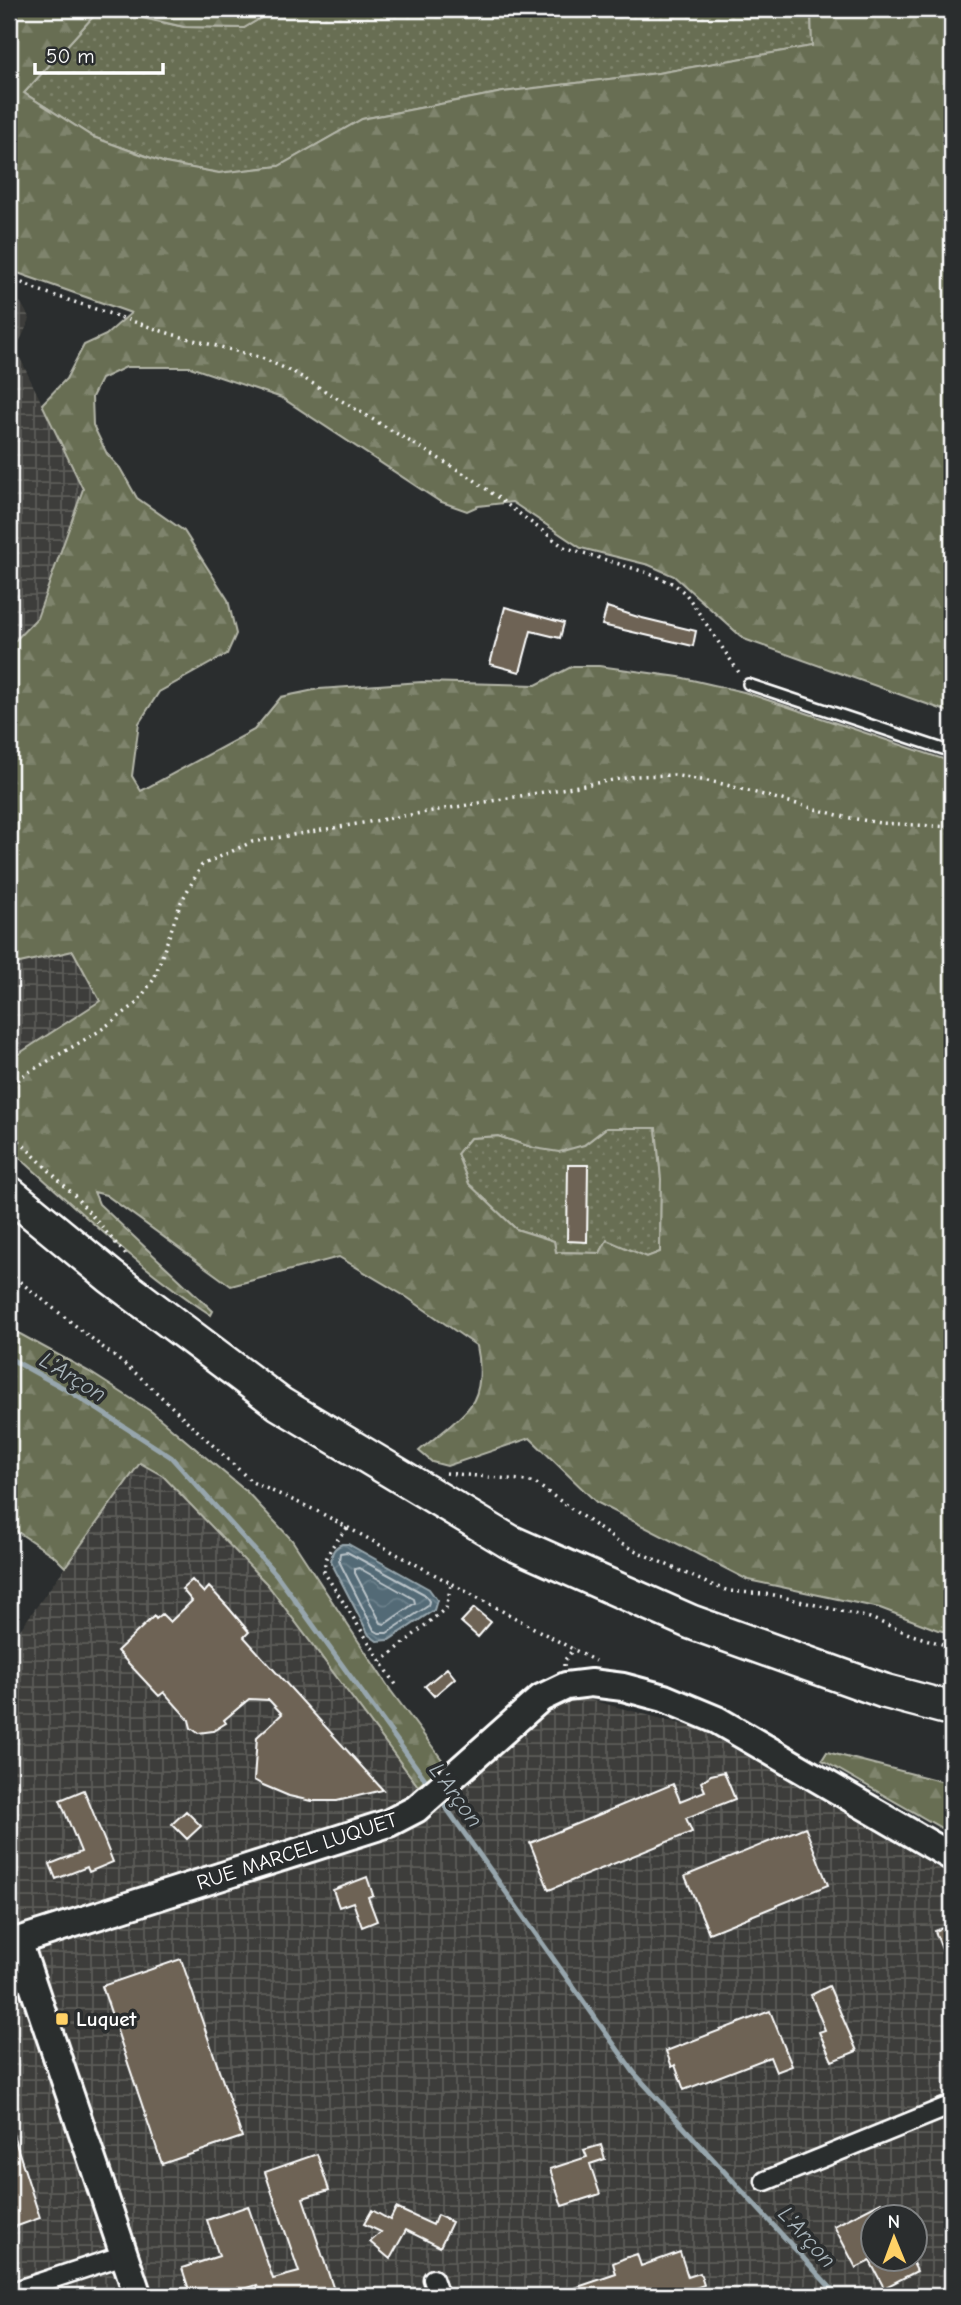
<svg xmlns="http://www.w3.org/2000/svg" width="961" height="2305" viewBox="0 0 961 2305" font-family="'Comic Neue',sans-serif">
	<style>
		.industrial { fill: url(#industrial-grid); fill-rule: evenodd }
		.grass { fill: url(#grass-dots); stroke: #b4b6a9; stroke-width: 2 }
		.forest { fill: url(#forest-firs); stroke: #b4b6a9; stroke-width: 2; fill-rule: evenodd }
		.water { fill: url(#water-waves); stroke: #97a6ad; stroke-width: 2 }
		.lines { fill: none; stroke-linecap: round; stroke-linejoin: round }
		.shore { stroke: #bac3c8; stroke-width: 2 }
		.stream { stroke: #97a6ad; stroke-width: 5 }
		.building { fill: #6e6455; stroke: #fff; stroke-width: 2 }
		.lane-casing { stroke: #fff; stroke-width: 14 }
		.street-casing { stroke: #fff; stroke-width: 23 }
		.secondary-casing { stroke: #fff; stroke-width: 32 }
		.highway-casing { stroke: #fff; stroke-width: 38 }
		.path { stroke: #fff; stroke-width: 3.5; stroke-dasharray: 2 5; stroke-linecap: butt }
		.lane { stroke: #2a2d2e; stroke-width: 9 }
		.street { stroke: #2a2d2e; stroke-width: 18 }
		.secondary { stroke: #2a2d2e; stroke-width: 26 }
		.highway { stroke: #2a2d2e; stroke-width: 33 }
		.poi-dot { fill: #ffd166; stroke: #2a2d2e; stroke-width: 2.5 }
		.labels { text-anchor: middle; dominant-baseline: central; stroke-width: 7; stroke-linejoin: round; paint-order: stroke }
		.street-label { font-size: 21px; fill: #fff; stroke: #2a2d2e }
		.poi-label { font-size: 21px; font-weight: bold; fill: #fff; stroke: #2a2d2e; text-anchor: start }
		.water-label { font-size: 23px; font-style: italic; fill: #a8b4ba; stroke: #2a2d2e }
	</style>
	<defs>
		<pattern id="industrial-grid" width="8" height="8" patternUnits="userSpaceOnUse" patternTransform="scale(1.75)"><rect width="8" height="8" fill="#3e3e3a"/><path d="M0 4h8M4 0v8" fill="none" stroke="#5b5b58"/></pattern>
		<pattern id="grass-dots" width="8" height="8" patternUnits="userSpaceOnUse" patternTransform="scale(1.75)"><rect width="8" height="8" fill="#686e53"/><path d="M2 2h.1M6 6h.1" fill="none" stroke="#7f846d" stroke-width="1.8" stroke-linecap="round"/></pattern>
		<pattern id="forest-firs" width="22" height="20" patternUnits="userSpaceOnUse" patternTransform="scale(1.75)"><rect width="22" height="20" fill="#686e53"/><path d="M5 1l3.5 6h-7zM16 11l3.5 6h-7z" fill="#7f846d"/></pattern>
		<pattern id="water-waves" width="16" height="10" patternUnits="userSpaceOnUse" patternTransform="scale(1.75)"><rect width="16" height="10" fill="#526a76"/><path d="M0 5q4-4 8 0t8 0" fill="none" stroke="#6c808b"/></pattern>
	</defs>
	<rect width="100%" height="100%" fill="#2a2d2e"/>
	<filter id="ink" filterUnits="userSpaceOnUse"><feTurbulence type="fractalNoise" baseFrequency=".0143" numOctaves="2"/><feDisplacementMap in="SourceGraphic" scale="14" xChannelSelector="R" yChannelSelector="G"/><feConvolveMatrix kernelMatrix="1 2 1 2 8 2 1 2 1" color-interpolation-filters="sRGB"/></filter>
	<g filter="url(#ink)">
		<path class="industrial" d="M9 295 21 303 30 319 18 345 20 358 83 489 37 618 9 647Z
			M9 951 15 964 73 951 101 1001 9 1060Z
			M140 1463 163 1476 267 1584 435 1809 553 1705 583 1698 700 1729 952 1876V2296H9V1645ZM874 2218H916V2260H874Z"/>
		<path class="grass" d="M100 9 184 27 244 28 276 9H475L486 15 509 9H811L812 46 658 73 503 92 362 119 279 166 219 173 165 163 93 137 24 93Z
			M606 1128H656L661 1179 660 1252 647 1257 607 1241 600 1253 556 1252 554 1241 516 1229 469 1184 457 1153 470 1138 498 1136 534 1148 584 1145Z"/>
		<path class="forest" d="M9 9H100L24 93 93 137 165 163 219 173 279 166 362 119 503 92 658 73 812 46 811 9H952V713L744 639 674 576 649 565 581 548 512 502 478 506 467 511 439 501 282 398 190 367H126L101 379 92 397 93 425 107 454 120 468 137 498 184 531 228 600 236 634 227 654 159 692 139 723 132 776 141 791 254 730 281 697 319 689 422 682 536 685 573 666H599L679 677 744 692 952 762V1633L938 1630 880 1608 748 1580 596 1502 530 1438 447 1466 432 1462 419 1451C435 1437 458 1422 470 1406 482 1391 481 1364 477 1346L408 1298 339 1257 231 1286 106 1195 94 1192 99 1204 213 1311 211 1315C138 1267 73 1206 9 1148V1060L100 1001 73 951 15 964 9 951V647L37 618 83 489 42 404 66 379 84 345 106 335 131 313 9 270ZM606 1128H656L661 1179 660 1252 647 1257 607 1240 600 1253 556 1252 554 1241 516 1229 469 1184 457 1154 470 1138 498 1136 534 1148 559 1152 584 1145Z
			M107 9H276L244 28 184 27Z
			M9 1328 88 1371 152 1412 247 1492 292 1540 391 1691 446 1765 418 1786 267 1584 163 1476 140 1463 65 1567 55 1557 9 1526Z
			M827 1752 952 1784V1834L822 1760Z"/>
		<path class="water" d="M342 1544H348L429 1589 437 1600 434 1610 389 1640 377 1641 369 1635 331 1562C332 1552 333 1548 342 1544Z"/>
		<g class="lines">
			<path class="shore" d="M347 1552 424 1594 429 1601 428 1606 387 1633H379L374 1630 339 1561 340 1553Z
				M359 1568 414 1599 415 1603 385 1624 381 1623 355 1573V1569Z"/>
			<path class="stream" d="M9 1358 69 1391 171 1457 276 1574 430 1786
				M440 1799 635 2074 838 2296"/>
		</g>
		<path class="building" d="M505 607 564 623 560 638 531 631 520 672 490 664Z
			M607 607 638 617 696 631 693 646 602 625Z
			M568 1165H588L587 1242 567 1241Z
			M192 1580 204 1593 209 1587 227 1606 249 1632 244 1637 383 1790 337 1801H311L289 1796 263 1785 254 1780 257 1737 282 1714 269 1700 249 1699 224 1720 226 1723 213 1731 198 1733 191 1728 189 1720 164 1692 159 1696 117 1651 154 1616 156 1619 162 1614 170 1622 192 1601 182 1589Z
			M474 1608 491 1622 478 1637 461 1622Z
			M447 1668 455 1678 434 1696 425 1686Z
			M724 1772 735 1799 686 1818 692 1832 549 1890 530 1843 673 1784 680 1801 705 1791 701 1782 711 1775Z
			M84 1790 113 1862 89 1872 87 1867 56 1879 50 1864 81 1852 60 1800Z
			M186 1811 201 1826 187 1839 172 1824Z
			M805 1827 828 1885 709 1933 685 1876Z
			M367 1877 373 1895 368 1897 377 1921 362 1927 353 1902 339 1907 333 1890Z
			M952 1924V1973H951L935 1931Z
			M181 1959 242 2137 162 2164 102 1986Z
			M829 1986 857 2051 832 2061 819 2032 825 2030 811 1995Z
			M770 2011 792 2066 776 2072 770 2057 684 2090 675 2065 672 2067 666 2051Z
			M9 2128H11L40 2218 9 2229Z
			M601 2145 605 2159 590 2164 600 2194 562 2206 550 2169 587 2157 584 2150Z
			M317 2154 329 2190 303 2198 336 2296H261L257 2285 222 2296H191L182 2268 219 2256 207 2220 248 2206 273 2279 299 2272 265 2172Z
			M881 2202 889 2217H873L872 2259H911L917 2271 884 2288 870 2261 856 2268 834 2226Z
			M396 2208 433 2225 437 2215 452 2222 440 2247 406 2230 390 2259 370 2242 381 2232 364 2224 372 2210 390 2220Z
			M680 2252 688 2277 700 2273 704 2285 672 2296H558L557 2294 616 2274 613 2263 625 2258 637 2254 641 2266Z"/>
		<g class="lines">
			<defs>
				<path id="lane" d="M748 684 952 752"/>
				<path id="street" d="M765 2181 952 2105
					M433 2279 439 2296
					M9 2293 124 2255"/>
				<path id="secondary" d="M9 1940 18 1941 389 1823 416 1809 541 1698 566 1686 591 1683 623 1687 664 1698 717 1720 952 1857
					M18 1941 138 2296"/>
				<path id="highway" d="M9 1193 111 1277 280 1404 510 1542 691 1622 884 1691 952 1709"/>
			</defs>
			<use href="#lane" class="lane-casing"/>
			<use href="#street" class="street-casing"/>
			<use href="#secondary" class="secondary-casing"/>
			<use href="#highway" class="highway-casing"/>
			<path class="path" d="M9 277 38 290 171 334 262 358 295 373 473 479 564 547 645 572 674 584 686 594 740 674
				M9 1091 22 1076 98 1032 136 1004 154 979 181 902 202 865 252 842 637 776 673 775 719 783 845 817 880 823 952 827
				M9 1131 74 1195 126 1255
				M9 1273 139 1376 252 1482 317 1511 595 1661
				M446 1473 520 1480 535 1483 621 1544 709 1584 729 1591 774 1595 870 1618 912 1635 952 1647
				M347 1528C335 1542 325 1553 324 1572L398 1688
				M381 1662 446 1608 451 1585
				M564 1666V1661L574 1648"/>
			<use href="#lane" class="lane"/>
			<use href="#street" class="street"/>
			<use href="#secondary" class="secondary"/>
			<use href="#highway" class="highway"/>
		</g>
	</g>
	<rect class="poi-dot" x="55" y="2012" width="14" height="14" rx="3.5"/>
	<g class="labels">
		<g class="street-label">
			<text transform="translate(297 1851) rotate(-18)">RUE MARCEL LUQUET</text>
		</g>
		<g class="poi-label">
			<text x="76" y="2019">Luquet</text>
		</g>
		<g class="water-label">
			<text transform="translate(73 1377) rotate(32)">L'Arçon</text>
			<text transform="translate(456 1795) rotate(54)">L'Arçon</text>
			<text transform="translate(807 2237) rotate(48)">L'Arçon</text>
		</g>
	</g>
	<rect width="961" height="2305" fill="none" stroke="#2a2d2e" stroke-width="35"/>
	<rect x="18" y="18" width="926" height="2270" fill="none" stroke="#fff" stroke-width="2.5" filter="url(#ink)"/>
	<g transform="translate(894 2238) rotate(359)"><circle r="33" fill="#2a2d2e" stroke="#7f8182" stroke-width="2"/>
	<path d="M0-5L12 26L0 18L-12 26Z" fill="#ffd166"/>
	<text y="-10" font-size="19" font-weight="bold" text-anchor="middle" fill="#ffffff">N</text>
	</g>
	<path d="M35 63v10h128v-10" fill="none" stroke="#ffffff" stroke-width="3.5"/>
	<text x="46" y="63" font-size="21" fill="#ffffff" stroke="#2a2d2e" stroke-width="5" paint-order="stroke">50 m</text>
</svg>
